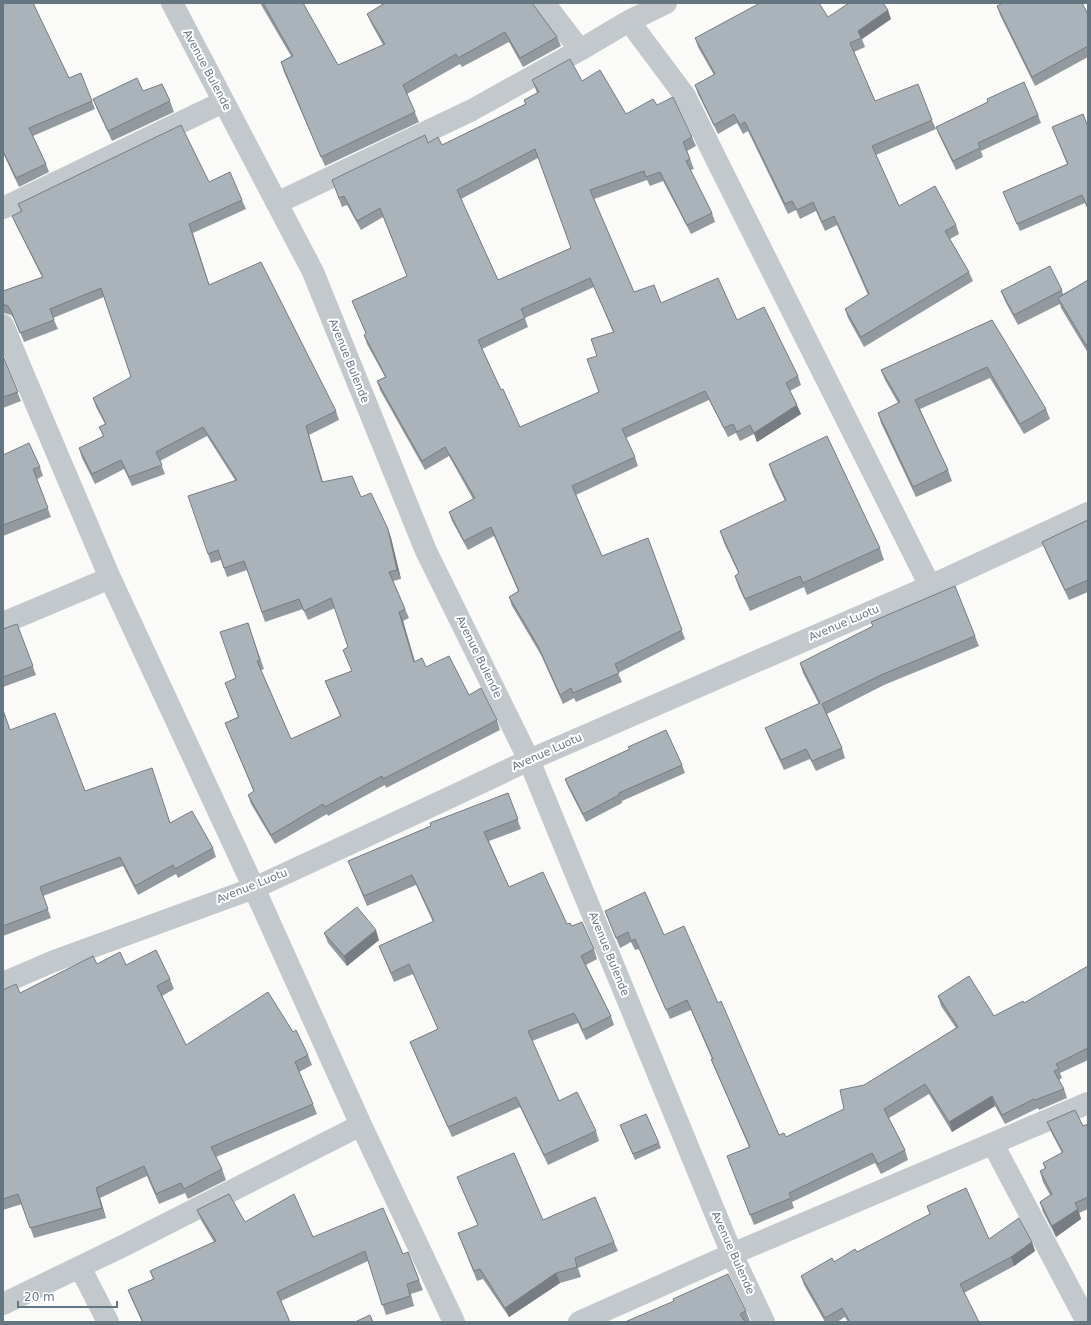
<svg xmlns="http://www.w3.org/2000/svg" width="1091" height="1325" viewBox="0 0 1091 1325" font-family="'DejaVu Sans',sans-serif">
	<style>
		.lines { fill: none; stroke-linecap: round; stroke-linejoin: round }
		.minor { stroke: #c3c8cc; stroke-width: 22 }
		.wall { fill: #929a9f; fill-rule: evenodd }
		.shaded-wall { fill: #777d82 }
		.building { fill: #aab3b9; stroke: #777d82; fill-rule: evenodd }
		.labels { text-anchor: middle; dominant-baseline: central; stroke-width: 4; stroke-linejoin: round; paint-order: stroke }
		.street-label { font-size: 11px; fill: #657683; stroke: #fff }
	</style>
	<rect width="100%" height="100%" fill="#fafaf8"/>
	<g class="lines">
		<path class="minor" d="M172 3 313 272 426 551 529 760 732 1254 764 1322
			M544 3 580 50
			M629 21 685 96 718 163 930 586
			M277 203 472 110 580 50 629 21 666 3
			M3 208 223 102
			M3 325 22 371 110 578 254 888 361 1125 454 1322
			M3 623 110 578
			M3 983 54 961 254 888 438 803 529 760 930 586 1088 513
			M993 1144 1087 1322
			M80 1267 108 1322
			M3 1304 125 1245 361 1125
			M579 1322 732 1254 1088 1103"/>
	</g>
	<path class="wall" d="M3 3 69 78 92 101 95 109 33 136 46 164 49 172 19 187 3 153Z
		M260 3H303L338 65 383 45 371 23 367 14 557 37 561 46 523 67 509 42 462 67 460 64 407 94 419 122 325 166 284 72 281 62 291 56Z
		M997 6 1088 14V57L1035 86 1000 15Z
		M828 17 891 19 862 39 865 47 854 52 875 101 932 120 936 129 876 155 899 206 956 225 959 234 950 239 969 272 973 281 864 347 848 318 845 309 868 295 837 225 825 231 816 211 800 219 796 210 788 214 748 131 743 134 737 123 718 134 698 94 695 85 714 75 698 47 695 38Z
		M532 80 582 81 626 114 657 105 692 137 696 146 687 151 694 169 690 170 712 213 715 222 691 234 663 181 650 186 647 180 594 199 634 292 661 303 737 320 798 376 801 385 790 391 801 414 757 442 754 434 740 441 736 433 728 437 709 400 626 438 635 457 638 466 576 495 602 556 648 538 685 639 618 673 622 682 576 702 574 698 563 704 541 655 512 606 509 597 518 591 494 536 468 550 452 521 449 512 473 499 449 456 425 470 380 390 377 381 385 377 367 344 364 335 366 334 352 301 407 276 383 217 361 230 347 205 342 207 332 180 428 143 442 145 525 104 524 100 537 93ZM538 158 571 248 498 280 461 199ZM594 287 613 332 597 356 599 392 520 427 501 390 482 349 528 327 525 318Z
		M143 91 170 101 174 112 112 141 97 109 93 99Z
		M988 102 1038 115 1041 123 981 151 983 157 956 170 939 135 936 127Z
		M1052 127H1088V210L1085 203 1020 231 1003 192 1067 164Z
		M209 182 242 200 246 209 193 233 209 284 336 411 339 420 309 435 323 482 361 497 388 529 391 538 401 579 393 581 409 618 403 621 415 661 426 667 469 695 497 720 500 730 386 788 385 785 328 816 327 814 275 844 251 804 248 795 254 792 225 723 238 717 225 683 236 678 248 623 264 669 261 670 291 739 340 716 325 681 352 671 343 650 348 647 335 608 308 620 303 609 265 622 247 570 227 577 221 560 211 563 208 554 235 480 207 436 160 461 165 474 132 486 124 469 95 484 82 458 79 448 103 436 99 427 105 424 96 407 93 398 131 377 104 297 53 318 58 329 24 342 15 320 11 315 4 313H3V291L42 277 16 225 12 216 21 211 18 204Z
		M1088 280V353L1061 308 1060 304 1018 325 1005 301 1001 291 1062 290 1063 294Z
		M992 320 1046 409 1050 419 1024 434 990 378 920 409 948 470 952 481 916 497 881 423 878 413 898 403 885 380 881 370Z
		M3 356 21 401 3 408Z
		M3 455 40 467 43 476 37 479 51 517 3 536Z
		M769 464 880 548 884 560 807 595 804 587 750 611 739 588 735 576 739 574 724 543 720 531 785 501 773 476Z
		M1088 520V592L1069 600 1046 552 1042 542Z
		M17 624 36 675 3 687V629Z
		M975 636 979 646 884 685 827 714 842 748 845 758 816 771 810 759 784 770 769 738 765 728 819 704 803 673 800 663Z
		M3 710 10 730 85 791 171 823 213 848 216 857 178 878 176 874 138 895 123 866 43 896 51 918 3 936Z
		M629 749 682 765 685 773 622 801V803L586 822 568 787 565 779Z
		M508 793 521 829 489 841 509 887 567 924 572 926 594 949 597 959 586 965 611 1016 614 1025 586 1040 578 1023 532 1041 559 1101 596 1131 599 1141 548 1165 520 1107 452 1137 414 1052 410 1042 438 1029 413 974 394 982 379 946 433 922 416 885 367 906 348 861Z
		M605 911 664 935 718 1003 779 1135 786 1137 844 1109 864 1085 956 1028 941 1006 938 996 994 1016 1024 1003 1088 966V1060L1060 1073 1062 1078 1059 1080 1064 1089 1067 1098 1039 1110 1038 1108 1005 1124 995 1106 952 1132 929 1094 889 1118 905 1150 908 1160 881 1174 875 1163 792 1202 794 1208 754 1225 727 1156 749 1147 715 1069 711 1059H712L691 1010 670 1019 639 949 635 950 631 942 620 948Z
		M324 933 379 940 347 966 328 943Z
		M97 964 126 965 170 979 174 989 162 996 186 1045 308 1055 312 1065 299 1072 313 1104 317 1114 216 1157 222 1169 226 1180 188 1199 185 1193 159 1204 147 1176 100 1198 106 1218 34 1238 22 1204 3 1210V990L20 993Z
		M1047 1122 1083 1126 1088 1124V1209L1079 1213 1081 1219 1056 1237 1043 1212 1040 1202 1050 1195 1043 1182 1040 1171 1045 1169 1043 1163 1062 1153 1051 1132Z
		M620 1125 659 1143 661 1148 635 1160Z
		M457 1177 543 1220 614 1242 618 1251 578 1268 581 1277 560 1283 509 1317 483 1279 477 1281 462 1243 458 1233 478 1226 461 1187Z
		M927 1206 989 1239 1032 1242 1035 1251 1014 1266 964 1293 979 1322H848L845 1317 837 1322H825L804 1285 801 1276 857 1252 930 1215Z
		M197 1210 313 1237 403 1254 408 1252 423 1290 411 1294 414 1306 386 1315 368 1261 281 1301 290 1322H142L132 1300 128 1290 153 1279 150 1271 214 1242 201 1220Z
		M746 1311 750 1321 747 1322H625Z"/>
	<path class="shaded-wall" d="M888 10 891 19 862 39 858 31Z
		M797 405 801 414 757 442 754 433Z
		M306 426 309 435 325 492 322 482Z
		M388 529 391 538 401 579 397 570Z
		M399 612 403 621 417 671 414 662Z
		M376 930 379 940 347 966 344 956Z
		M992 1096 995 1106 952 1132 949 1122Z
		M96 1188 100 1198 106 1218 102 1208Z
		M1078 1209 1081 1219 1056 1237 1052 1226Z
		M1032 1242 1035 1251 1014 1266 1011 1257Z
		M556 1273 560 1283 509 1317 505 1308Z"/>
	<path class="building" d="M3 3H33L69 78 81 73 92 101 29 128 46 164 16 178 3 151Z
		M263 3H303L338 65 385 44 367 14 385 3H532L557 37 520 58 505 32 458 58 456 54 403 85 415 112 321 157 281 62 293 56Z
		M760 3H819L828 17 849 3H883L888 10 858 31 861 38 850 43 875 101 918 84 932 120 872 146 899 206 935 186 956 225 945 231 969 272 861 337 845 309 869 294 834 216 822 222 813 202 797 210 792 201 785 204 745 122 740 125 734 114 714 125 695 85 715 74 695 38Z
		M1003 3H1082L1088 14V46L1032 77 997 6Z
		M570 59 582 81 600 70 626 114 653 99 657 105 673 97 692 137 683 142 690 159 686 161 712 213 687 225 660 172 646 177 644 171 590 190 634 292 654 285 661 303 718 278 737 320 764 307 798 376 786 383 797 405 754 433 750 425 737 432 733 424 724 428 705 391 622 429 635 457 572 486 602 556 648 538 682 630 615 664 619 673 573 693 571 688 560 695 538 646 509 597 519 591 491 527 464 541 449 512 475 498 445 447 422 461 377 381 386 377 364 335 366 333 352 301 407 276 380 208 357 221 344 196 339 198 332 180 425 135 428 143 438 137 442 145 526 104 524 100 539 92 532 80ZM535 149 571 248 498 280 457 190ZM590 278 614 332 591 339 597 356 587 359 599 392 520 427 503 389 501 390 478 340 525 318 521 309Z
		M137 78 143 91 162 84 170 101 108 131 93 99Z
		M1024 82 1038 115 978 143 980 148 953 161 936 127 988 102 987 99Z
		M1083 114 1088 127V208L1082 195 1017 224 1003 192 1068 164 1052 127Z
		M181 125 209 182 230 172 242 200 189 224 209 285 261 262 336 411 306 426 322 482 352 476 361 497 371 493 388 529 397 570 389 572 405 609 399 612 414 662 422 658 426 667 449 656 469 695 481 688 497 720 383 779 382 776 325 807 323 804 271 835 248 795 254 791 225 723 239 717 225 683 236 678 220 632 248 623 260 660 257 661 291 739 341 716 325 681 352 671 343 650 348 647 331 598 304 611 299 599 262 612 244 561 224 568 218 550 208 554 188 496 237 480 203 427 156 452 162 465 129 477 121 460 92 474 79 448 104 436 99 427 106 424 93 398 131 377 101 288 50 309 54 320 20 333 11 311 8 306 3 304V291L43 277 12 216 22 211 18 204Z
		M1050 266 1062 290 1014 315 1001 291Z
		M1088 280V344L1086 345 1058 298Z
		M992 320 1046 409 1020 424 987 367 915 400 948 470 913 487 878 413 900 402 881 370Z
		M3 356 18 392 3 397Z
		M827 436 880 548 803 583 800 576 745 599 735 576 739 573 720 531 786 500 769 464Z
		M29 443 40 467 33 469 48 508 3 525V455Z
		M1088 520V580L1065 590 1042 542Z
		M955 586 975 636 881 675 822 704 842 748 812 761 806 749 781 760 765 728 820 703 800 663 873 626 871 622Z
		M17 624 33 666 3 677V629Z
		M3 710 10 730 55 713 85 791 152 768 170 823 192 811 213 848 175 869 173 865 135 886 120 857 40 887 48 909 3 926Z
		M666 730 682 765 619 793V795L583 814 565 779 630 749 628 747Z
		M508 793 518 819 484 832 509 887 543 872 567 924 570 923 572 926 582 922 594 949 581 956 611 1016 583 1030 574 1013 528 1031 559 1101 577 1092 596 1131 544 1155 516 1097 448 1127 410 1042 438 1029 409 964 391 973 379 946 434 921 412 875 364 896 348 861 431 826 430 823Z
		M645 892 664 935 684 926 718 1003 721 1001 779 1135 784 1133 786 1137 844 1109 840 1090 864 1085 958 1027 938 996 969 976 994 1016 1023 1001 1024 1003 1088 966V1048L1056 1064 1059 1069 1054 1071 1064 1089 1035 1100 1034 1099 1002 1115 992 1096 949 1122 925 1084 884 1109 905 1150 878 1164 872 1153 789 1193 791 1198 750 1215 727 1156 750 1147 711 1059H713L687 1000 666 1010 635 939 631 941 628 932 616 938 605 911Z
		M357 907 376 930 344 956 324 933Z
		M156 950 170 979 157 986 186 1045 268 992 293 1032 296 1030 308 1055 295 1062 313 1104 211 1147 222 1169 184 1189 181 1183 156 1194 144 1166 96 1188 102 1208 30 1228 18 1194 3 1199V990L16 984 20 993 93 956 97 964 120 952 126 965Z
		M1075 1110 1083 1126 1088 1124V1197L1075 1203 1078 1209 1052 1226 1040 1202 1052 1194 1040 1171 1046 1168 1043 1163 1063 1152 1047 1122Z
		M646 1114 659 1143 633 1154 620 1125Z
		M514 1153 543 1220 595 1197 614 1242 575 1258 577 1267 556 1273 505 1308 480 1269 474 1271 458 1233 478 1225 457 1177Z
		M966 1188 989 1239 1019 1218 1032 1242 1011 1257 960 1284 979 1322H850L842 1308 825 1318 801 1276 832 1258 834 1262 855 1249 857 1252 930 1214 927 1206Z
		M229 1194 245 1222 294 1194 313 1237 383 1208 403 1254 408 1252 419 1280 407 1284 410 1296 382 1305 365 1251 277 1292 290 1322H143L128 1290 154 1279 150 1271 216 1241 197 1210Z
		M728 1274 746 1311 740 1314 745 1322H625L674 1301 673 1299Z
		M370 1315 373 1322H355Z"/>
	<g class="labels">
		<g class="street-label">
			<text transform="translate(207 70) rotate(62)">Avenue Bulende</text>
			<text transform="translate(349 361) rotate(68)">Avenue Bulende</text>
			<text transform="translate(844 623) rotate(-23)">Avenue Luotu</text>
			<text transform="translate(479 657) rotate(64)">Avenue Bulende</text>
			<text transform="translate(547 752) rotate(-24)">Avenue Luotu</text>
			<text transform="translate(252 886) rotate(-22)">Avenue Luotu</text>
			<text transform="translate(609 954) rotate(68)">Avenue Bulende</text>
			<text transform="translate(733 1253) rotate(66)">Avenue Bulende</text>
		</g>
	</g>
	<rect width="1091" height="1325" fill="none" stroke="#657683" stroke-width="8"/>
	<path d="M18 1301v6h99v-6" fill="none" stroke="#657683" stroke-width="2"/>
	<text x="24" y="1301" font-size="12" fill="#657683" stroke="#ffffff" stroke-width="3" paint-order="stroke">20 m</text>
</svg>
